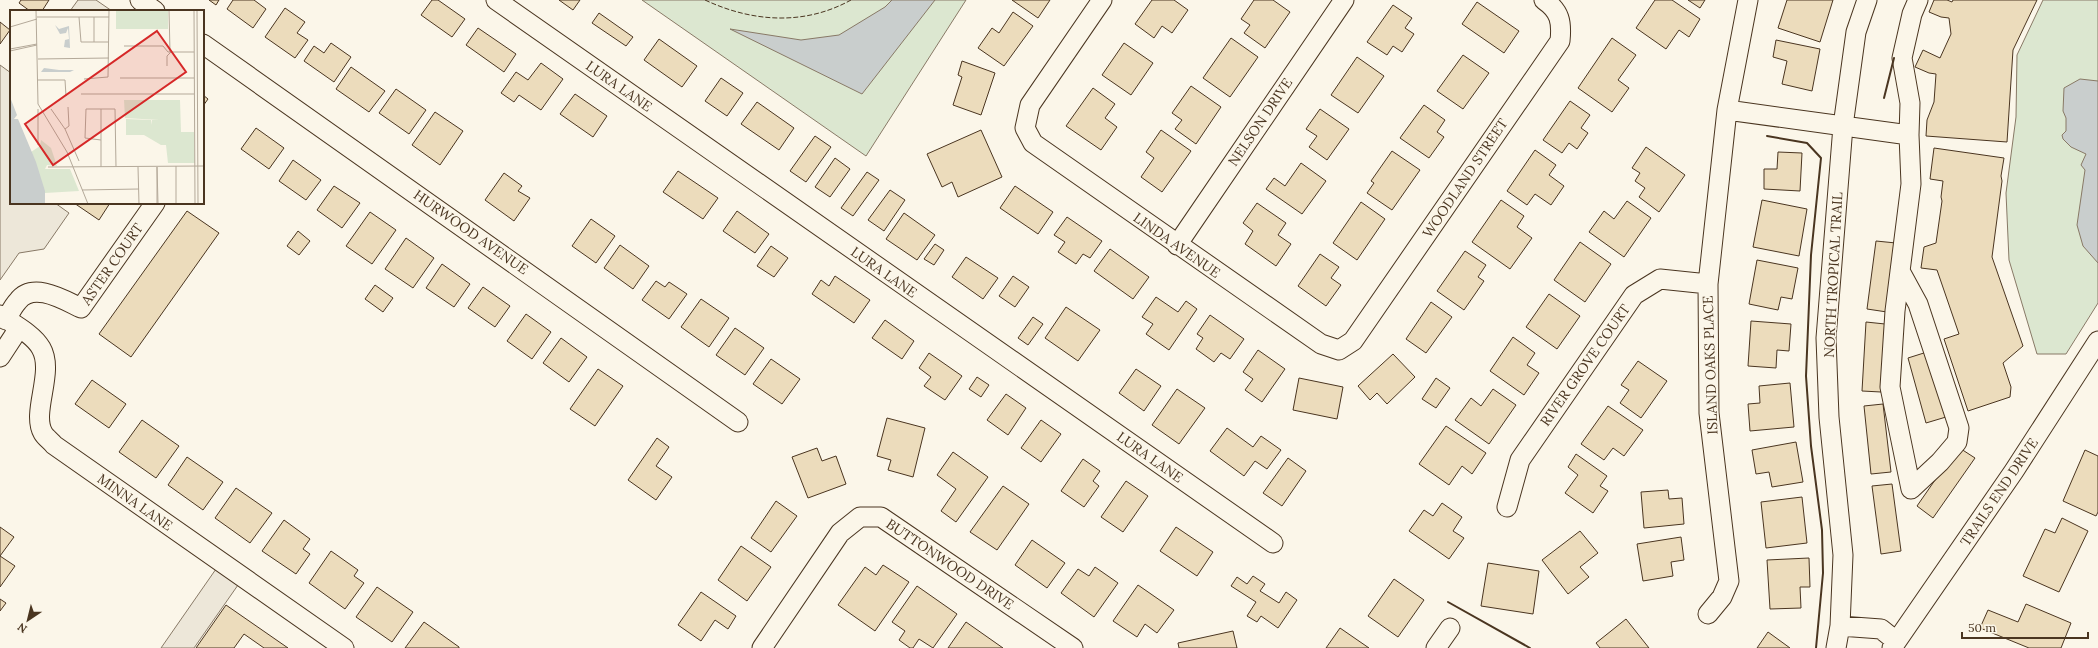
<svg xmlns="http://www.w3.org/2000/svg" width="2098" height="648" viewBox="0 0 2098 648" font-family="Lora,serif">
	<style>
		.green { fill: #dce7d0; stroke: #887966 }
		.parking { fill: #ede7d9; stroke: #887966 }
		.water { fill: #c9cecd; stroke: #887966 }
		.building { fill: #ecdcbc; stroke: #4a3520 }
		.lines { fill: none; stroke-linecap: round; stroke-linejoin: round }
		.minor-casing { stroke: #4a3520; stroke-width: 21 }
		.minor { stroke: #fbf6e9; stroke-width: 19 }
		.fence { stroke: #4a3520; stroke-width: 1; stroke-dasharray: 5 2; stroke-linecap: butt }
		.wall { stroke: #4a3520; stroke-width: 2 }
		.labels { text-anchor: middle; dominant-baseline: central; stroke-width: 3; stroke-linejoin: round; paint-order: stroke }
		.street-label { font-size: 14px; fill: #4a3520; stroke: #fbf6e9 }
		.inset-road { fill: none; stroke: #b4a999; stroke-width: 1 }
		.view { fill: #d62828; fill-opacity: 0.15; stroke: #d62828; stroke-width: 2 }
		.inset-edge { fill: none; stroke: #4a3520; stroke-width: 2 }
	</style>
	<rect width="100%" height="100%" fill="#fbf6e9"/>
	<path class="green" d="M642 0H966L866 156Z
		M2043 0H2098V303L2066 354H2037L2009 260 2006 193 2016 117 2017 55Z"/>
	<path class="parking" d="M78 0H96L112 11H70Z
		M0 65 11 73V203H55L69 213 44 249 19 253 0 280Z
		M216 569 238 585 194 648H161Z"/>
	<path class="water" d="M892 0H935L862 94 730 29 801 40 839 35 885 7Z
		M2080 79 2098 81V263L2083 246 2077 225 2085 170 2081 165 2086 154 2071 147 2063 139 2062 135 2066 131V118L2063 111 2064 88Z"/>
	<path class="building" d="M21 0H49L42 11H30L19 3Z
		M209 0H219L216 5Z
		M233 0H254L266 9 253 28 227 9Z
		M432 0H438L465 19 452 37 421 15Z
		M559 0H580L573 10Z
		M1012 0H1050L1038 18Z
		M1152 0H1174L1188 10 1172 33 1162 26 1154 38 1135 24Z
		M1254 0H1273L1290 12 1265 48 1244 33 1250 25 1241 19Z
		M1655 0H1672L1700 19 1689 37 1679 30 1666 49 1636 28Z
		M1688 0H1705L1700 8Z
		M1787 0H1833L1820 42 1778 28Z
		M1934 0H1947L1952 2 1953 0H2037L2013 50 2007 142 1926 136 1927 120 1934 102 1936 74 1929 73 1915 67 1923 50 1940 58 1951 34 1949 18 1941 17 1929 12Z
		M1477 2 1519 31 1504 53 1462 24Z
		M1393 5 1412 18 1405 28 1414 34 1402 52 1393 46 1387 55 1367 42Z
		M285 8 305 22 297 33 308 40 295 58 265 37Z
		M1013 12 1033 26 1004 66 978 48 992 28 999 33Z
		M599 13 633 37 626 46 592 23Z
		M0 22 10 30 0 44Z
		M478 28 516 54 504 72 466 45Z
		M1231 38 1258 57 1230 97 1203 78Z
		M1612 38 1636 55 1618 80 1629 88 1612 112 1578 88Z
		M659 39 697 66 682 87 644 60Z
		M1776 40 1820 49 1812 91 1782 84 1787 61 1773 57Z
		M331 43 351 57 334 82 304 61 314 46 324 53Z
		M1124 43 1153 63 1131 95 1102 75Z
		M1463 55 1489 73 1463 109 1437 91Z
		M1357 57 1384 76 1358 113 1331 95Z
		M962 61 995 73 981 115 953 105 962 77 958 75Z
		M541 63 563 79 541 110 519 95 514 102 501 93 516 72 528 80Z
		M351 67 385 91 369 112 336 89Z
		M721 78 743 93 727 116 705 101Z
		M1191 86 1221 107 1196 144 1175 129 1182 120 1172 113Z
		M1093 88 1115 104 1105 118 1117 127 1101 150 1066 126Z
		M396 89 426 110 409 134 379 113Z
		M575 94 607 116 593 137 560 114Z
		M203 95 208 99 203 106Z
		M1570 101 1590 115 1581 128 1588 133 1577 149 1569 143 1562 153 1543 140Z
		M757 102 794 128 779 150 741 124Z
		M1424 105 1445 120 1437 132 1444 137 1429 158 1400 138Z
		M1320 109 1349 129 1327 160 1309 147 1317 136 1306 129Z
		M435 112 463 131 440 165 412 145Z
		M256 128 284 148 269 169 241 149Z
		M981 130 1002 177 958 197 952 182 942 187 927 154Z
		M1161 130 1191 151 1162 192 1141 177 1154 158 1146 152Z
		M815 136 831 147 806 182 790 171Z
		M1646 147 1685 175 1659 212 1639 197 1645 188 1635 181 1640 173 1632 168Z
		M1934 148 2004 158 2001 176 2002 181 1992 257 2023 346 2003 363 2011 387 2010 397 1968 411 1944 339 1959 334 1937 270 1921 268 1924 247 1936 243 1942 201 1941 197 1943 181 1930 179Z
		M1535 150 1556 165 1549 175 1564 186 1551 205 1535 194 1527 205 1507 191Z
		M1392 151 1420 170 1392 210 1367 193 1374 183 1371 181Z
		M1778 152 1802 153 1800 191 1764 189V169H1777Z
		M835 158 850 169 830 197 815 187Z
		M293 160 321 180 306 200 279 181Z
		M1301 163 1326 181 1302 214 1266 189 1274 178 1285 186Z
		M678 171 718 198 703 219 663 192Z
		M867 172 879 180 853 216 841 208Z
		M504 173 522 186 518 191 530 198 514 221 485 200Z
		M334 186 360 203 342 228 317 210Z
		M1015 186 1053 212 1038 234 1000 208Z
		M890 190 905 200 884 231 868 220Z
		M1501 200 1524 216 1517 227 1532 238 1510 269 1472 242Z
		M1762 200 1807 209 1799 256 1753 247Z
		M1627 201 1651 218 1624 257 1589 232 1604 211 1614 219Z
		M1361 202 1385 219 1357 260 1333 243Z
		M74 203H110L99 220Z
		M1257 203 1286 223 1278 235 1291 244 1276 266 1245 244 1253 231 1243 223Z
		M187 211 219 233 131 357 99 334Z
		M737 211 769 234 755 253 723 231Z
		M370 212 396 230 372 264 346 246Z
		M904 213 935 235 917 260 886 239Z
		M1067 217 1102 241 1090 258 1083 254 1076 264 1058 252 1065 242 1054 235Z
		M591 219 615 236 596 263 572 246Z
		M298 231 310 241 299 255 287 246Z
		M406 238 434 258 413 288 385 269Z
		M1876 241 1896 243 1887 312 1867 309Z
		M1580 242 1611 264 1585 302 1554 280Z
		M935 244 944 250 934 265 924 259Z
		M620 245 649 266 633 289 604 268Z
		M771 246 788 258 774 277 757 266Z
		M1110 249 1149 277 1133 299 1094 271Z
		M1465 251 1486 265 1478 277 1484 281 1464 310 1437 291Z
		M1320 254 1339 267 1331 278 1341 285 1326 306 1298 286Z
		M966 257 998 278 983 299 952 277Z
		M1757 260 1798 268 1792 299 1781 297 1778 310 1749 304Z
		M442 264 470 284 454 307 426 288Z
		M835 276 870 300 854 323 812 294 821 280 829 286Z
		M1013 276 1029 287 1015 307 999 296Z
		M656 281 665 287 669 282 687 294 669 319 642 300Z
		M375 285 393 298 383 312 365 299Z
		M483 287 510 306 495 327 468 308Z
		M1549 294 1580 316 1557 349 1526 327Z
		M1156 297 1178 312 1186 301 1197 309 1169 350 1146 334 1153 324 1142 317Z
		M701 299 729 318 709 347 681 327Z
		M1431 302 1452 317 1426 353 1406 339Z
		M1066 307 1100 330 1078 361 1045 338Z
		M526 314 551 332 532 359 507 341Z
		M1210 315 1244 339 1230 359 1221 353 1214 362 1196 349 1203 338 1197 334Z
		M1033 317 1043 324 1028 345 1018 338Z
		M885 320 914 341 902 359 872 338Z
		M1751 321 1791 324 1789 351 1777 350 1776 368 1748 366Z
		M1866 322 1885 324 1881 392 1862 391Z
		M735 328 764 348 745 375 716 355Z
		M1513 337 1535 353 1527 365 1539 373 1524 395 1490 371Z
		M561 338 587 357 569 382 543 363Z
		M1258 350 1285 369 1262 402 1245 390 1253 379 1243 372Z
		M1927 352 1946 417 1926 423 1908 358Z
		M929 353 962 376 945 400 924 386 931 377 919 368Z
		M1393 354 1415 377 1387 404 1377 393 1370 400 1358 386Z
		M771 359 800 379 782 404 753 384Z
		M1638 361 1667 381 1641 418 1620 403 1629 390 1621 385Z
		M598 369 623 386 595 426 570 409Z
		M1136 369 1161 386 1144 411 1119 393Z
		M977 377 989 385 981 397 969 389Z
		M1299 378 1343 387 1337 419 1293 410Z
		M1436 378 1450 388 1436 408 1422 399Z
		M92 380 126 404 109 428 75 404Z
		M1790 383 1794 427 1750 431 1748 404 1760 403 1759 386Z
		M1177 389 1205 408 1179 444 1152 425Z
		M1493 389 1516 405 1489 444 1455 420 1471 398 1481 406Z
		M1006 394 1026 408 1008 435 987 420Z
		M1883 404 1891 472 1871 474 1864 406Z
		M1608 406 1643 430 1624 456 1613 448 1604 460 1581 444Z
		M887 418 925 428 913 477 888 470 891 460 877 456Z
		M142 420 179 446 156 478 119 452Z
		M1041 420 1061 434 1041 462 1021 448Z
		M1446 426 1486 453 1472 474 1462 466 1449 485 1419 464Z
		M1227 428 1253 447 1261 436 1281 450 1267 469 1255 461 1244 476 1210 451Z
		M657 438 669 447 656 466 672 477 656 500 628 480Z
		M1796 442 1803 482 1772 487 1769 472 1756 474 1752 450Z
		M1958 447 1975 458 1933 518 1917 506Z
		M817 448 822 461 836 456 846 484 808 498 792 457Z
		M2085 450 2098 456V512L2096 516 2063 501Z
		M953 452 988 477 956 522 941 511 956 489 937 475Z
		M1576 454 1607 476 1600 486 1608 491 1593 513 1565 493 1578 475 1568 467Z
		M187 457 223 482 203 510 168 485Z
		M1288 458 1306 471 1282 506 1263 493Z
		M1083 459 1100 471 1093 481 1099 486 1084 507 1061 491Z
		M1126 481 1148 496 1123 532 1101 517Z
		M1892 484 1901 551 1881 554 1872 486Z
		M1003 486 1029 504 997 550 970 532Z
		M236 488 272 513 250 543 215 518Z
		M1668 490 1669 499 1682 498 1684 524 1644 528 1641 492Z
		M1802 497 1807 543 1766 548 1761 502Z
		M776 501 797 516 771 552 751 538Z
		M1442 503 1462 517 1453 531 1464 538 1449 559 1409 531 1424 510 1433 516Z
		M2062 518 2088 531 2059 592 2023 576 2045 529 2055 533Z
		M284 520 310 539 303 549 310 554 296 574 262 551Z
		M0 527 14 537 0 556 15 566 0 587Z
		M1176 527 1213 552 1197 576 1160 551Z
		M1580 531 1598 553 1580 567 1589 577 1568 594 1542 560Z
		M1681 537 1684 560 1671 562 1673 576 1643 581 1637 544Z
		M1032 540 1065 563 1047 588 1015 565Z
		M741 546 771 567 747 601 718 580Z
		M331 551 358 570 354 576 364 583 345 609 309 583Z
		M1809 558 1810 587H1800L1801 608 1770 609 1767 560Z
		M1488 563 1539 571 1533 614 1481 606Z
		M883 565 909 582 875 631 838 605 865 567 876 575Z
		M1095 567 1118 583 1094 617 1061 593 1078 569 1089 576Z
		M1253 576 1265 584 1260 591 1279 603 1286 592 1297 600 1278 628 1261 616 1257 622 1247 616 1256 602 1231 586 1237 577 1247 584Z
		M1394 579 1424 600 1398 637 1368 616Z
		M1138 585 1174 610 1157 633 1145 624 1137 637 1113 621Z
		M917 586 957 614 933 648 919 639 913 648H910L899 640 905 631 892 622Z
		M377 587 413 612 392 642 356 617Z
		M701 592 736 616 728 629 715 620 701 641 678 625Z
		M0 599 6 603 0 611Z
		M2026 604 2071 623 2061 648H2029L1980 628 1988 610 2018 622Z
		M226 605 288 648H264L244 634 234 648H196Z
		M1626 619 1649 648H1600L1596 643Z
		M424 622 459 647V648H405Z
		M966 622 1003 648H948Z
		M1340 628 1369 648H1326Z
		M1233 631 1237 648H1179L1178 643Z
		M1768 632 1790 648H1757Z"/>
	<g class="lines">
		<defs>
			<path id="minor" d="M140 0 155 11
				M496 0 1273 543
				M1102 0 1030 105 1025 128 1033 143 1321 344 1339 350 1353 341 1560 41C1562 22 1560 11 1544 0
				M203 44 738 422
				M1727 110 1909 135 1910 103 1902 58 1912 14 1918 0
				M1177 245 1344 0
				M1900 271 1918 304 1959 428 1957 442 1940 462 1911 489 1890 387 1895 311 1911 184 1909 135
				M0 315C13 324 33 334 41 348 55 372 31 412 43 433 45 437 51 441 54 445L344 648
				M6 320C10 313 13 306 18 301 33 281 64 300 81 308L155 203
				M0 357 19 328
				M1507 507 1520 460 1634 295 1660 279 1708 284
				M1708 614 1722 597 1729 581 1709 413 1708 284 1727 110 1748 0
				M1840 626 1881 629 1896 641
				M762 648 840 533 860 517H881L1073 648
				M1436 648 1450 628
				M1836 648 1840 626 1843 555 1829 417 1826 338 1843 126 1856 32 1867 0
				M1892 648 2014 471 2098 341"/>
		</defs>
		<use href="#minor" class="minor-casing"/>
		<use href="#minor" class="minor"/>
		<path class="fence" d="M705 0C752 22 804 26 851 0"/>
		<path class="wall" d="M1884 98 1894 58
			M1767 136 1807 143 1821 158 1811 255 1806 376 1811 446 1822 530 1823 573 1816 648
			M1448 602 1530 648"/>
	</g>
	<g class="labels">
		<g class="street-label">
			<text transform="translate(619 86) rotate(35)">LURA LANE</text>
			<text transform="translate(1260 122) rotate(-56)">NELSON DRIVE</text>
			<text transform="translate(1465 178) rotate(-56)">WOODLAND STREET</text>
			<text transform="translate(471 232) rotate(35)">HURWOOD AVENUE</text>
			<text transform="translate(1177 245) rotate(35)">LINDA AVENUE</text>
			<text transform="translate(112 264) rotate(-55)">ASTER COURT</text>
			<text transform="translate(884 272) rotate(35)">LURA LANE</text>
			<text transform="translate(1833 275) rotate(-87)">NORTH TROPICAL TRAIL</text>
			<text transform="translate(1585 365) rotate(-55)">RIVER GROVE COURT</text>
			<text transform="translate(1710 365) rotate(-92)">ISLAND OAKS PLACE</text>
			<text transform="translate(1150 457) rotate(35)">LURA LANE</text>
			<text transform="translate(1999 492) rotate(-56)">TRAILS END DRIVE</text>
			<text transform="translate(135 502) rotate(35)">MINNA LANE</text>
			<text transform="translate(950 564) rotate(34)">BUTTONWOOD DRIVE</text>
		</g>
	</g>
	<g transform="translate(10 10)">
		<rect width="194" height="194" fill="#fbf6e9"/>
		<path d="M106 0H158V19H106ZM114 90H170L171 122H184L185 153H158L156 135H151L134 125H116V109L141 110V115L142 110H149L115 108ZM31 130 41 138 47 156 37 155 35 159H60L69 181 35 183 21 142 30 136Z" fill="#dce7d0"/>
		<path d="M45 15 49 19 59 16 60 38 54 37 55 30 59 29 58 18 56 23 50 24ZM34 58 49 60H64L60 62H31ZM0 87 7 105 4 109H8L26 152 35 181V194H0Z" fill="#c9cecd"/>
		<path class="inset-road" d="M26 0 28 94 57 142 78 194M159 0 160 42M184 0 185 194M187 0 188 194M27 7H99M69 7 71 32H99M0 17 27 9M84 32V7M114 36H153L158 42H184M0 39 27 34M0 41 27 35M28 49 99 48M157 56V46L161 42M110 68H184M74 69 98 67 99 0M28 70H55L56 86M71 84H184M28 99V135M41 99 55 119 69 151M91 99V157M55 119 59 116 58 97M91 130 75 128 76 99H105L106 157M166 156V194M38 157 194 156M128 157 129 194M147 157 148 194M72 180 129 179M147 194V157"/>
		<path class="view" d="M147 21 176 62 43 155 15 114Z"/>
		<rect width="194" height="194" class="inset-edge"/>
	</g>
	<g transform="translate(28 620) rotate(215)" stroke="#fbf6e9" stroke-width="3" paint-order="stroke">
	<path d="M0-3L7 15L0 10L-7 15Z" fill="#4a3520"/>
	<text y="-6" font-size="11" font-weight="bold" text-anchor="middle" fill="#4a3520">N</text>
	</g>
	<path d="M1962 632v6h126v-6" fill="none" stroke="#4a3520" stroke-width="2"/>
	<text x="1968" y="632" font-size="12" fill="#4a3520" stroke="#fbf6e9" stroke-width="3" paint-order="stroke">50 m</text>
</svg>
